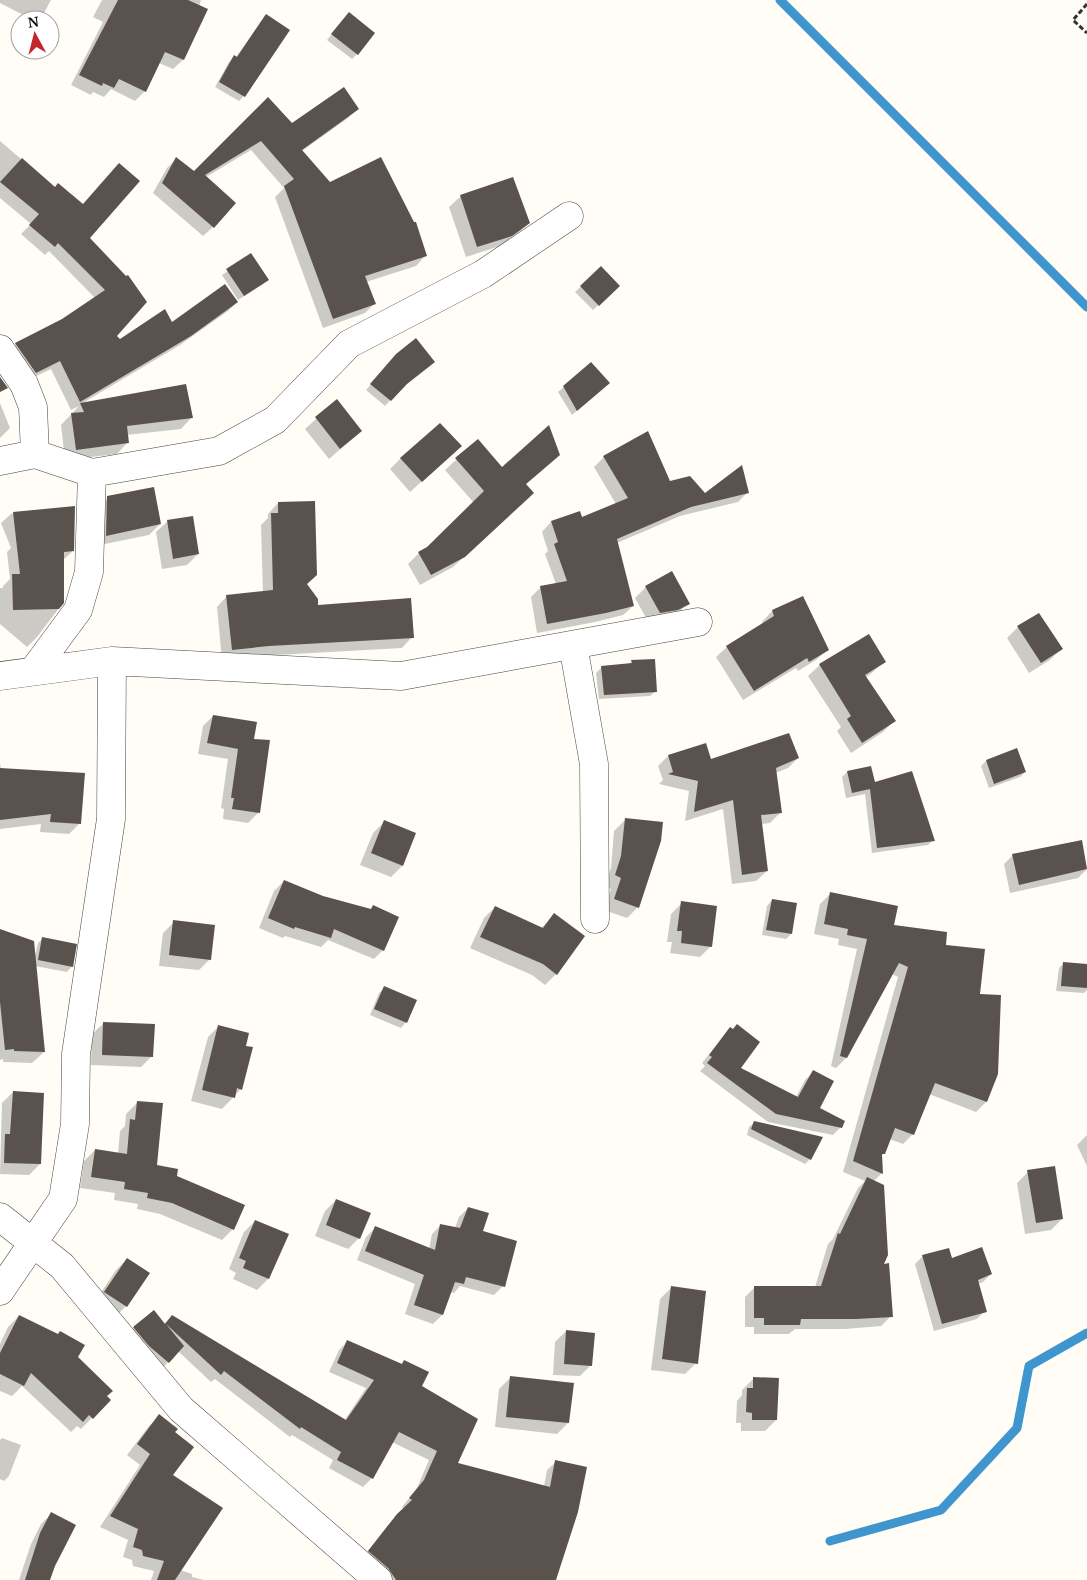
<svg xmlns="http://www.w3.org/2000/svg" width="1087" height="1580" viewBox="0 0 1087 1580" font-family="'Noto Serif',serif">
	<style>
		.shadow { fill: #0003 }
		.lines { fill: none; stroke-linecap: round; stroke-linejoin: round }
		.stream { stroke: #3f96cf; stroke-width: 9 }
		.building { fill: #5a524d }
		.minor-casing { stroke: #444; stroke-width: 29 }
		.path { stroke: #333; stroke-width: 3; stroke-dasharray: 5 2.5; stroke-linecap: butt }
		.minor { stroke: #fff; stroke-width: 28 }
	</style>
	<rect width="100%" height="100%" fill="#fffdf5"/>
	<path class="shadow" d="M0 0H51L43 15 38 20H33L0 3Z
		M102 0H201L183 60 173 69 159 63 145 91 135 101 111 89 104 97 93 92 91 95 71 85 103 22 93 17Z
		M266 15 244 96 239 101 215 87 229 62 234 57H236Z
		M344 19 357 54 352 59 327 40Z
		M357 109 348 118 302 151 330 184 425 256 416 266 366 282 374 304 365 313 323 328 275 197 284 188 251 150 206 177 213 227 203 236 153 193 167 168 176 159 194 172 292 125Z
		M0 141 55 188 88 238 126 278 115 336 119 341 237 302 228 311 180 345 81 404 191 418 181 429 126 435 127 443 117 454 65 460 61 425 79 406 71 410 51 369 26 381 7 353 16 344 62 320 95 298 49 251 45 255 21 234 31 224 0 198Z
		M461 196 529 223 517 234 500 246 466 257 449 207Z
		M251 255 267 280 262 285 238 300 222 275Z
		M601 268 618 286 593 310 575 292Z
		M394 358 402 387 385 406 366 390Z
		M564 387 603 388 572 415 558 392Z
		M336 401 361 431 329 459 305 429Z
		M0 403 10 428 0 438Z
		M478 440 502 468 547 466 525 485 522 503 453 567 420 585 408 564 419 553 428 548 474 503 445 470Z
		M449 457 410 492 390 469 401 458Z
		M604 457 705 495 748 492 738 502 680 516 617 543 633 606 623 615 595 622 537 633 531 597 541 587 556 584 545 554 548 551 542 532 551 522 580 513 582 519 616 504 594 467Z
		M108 498 160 524 149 535 95 546 96 509Z
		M278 503 306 584 317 607 412 637 402 648 258 656 222 660 217 607 227 596 263 593 261 525 268 518V514Z
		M74 508 73 551 62 561 63 603 37 637 27 647 0 624V588H3V586L10 579 7 552 11 548 1 523 11 514Z
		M168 521 198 554 187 565 162 569 156 532Z
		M646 587 688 603 677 614 649 623 635 598Z
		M803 597 827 650 816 660 798 671 796 668 743 700 716 657 727 647 763 624 762 622 772 611Z
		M1018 627 1061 649 1050 660 1029 673 1007 638Z
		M868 635 884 661 873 672 865 678 894 721 883 732 851 753 837 731 841 727 808 676 820 665Z
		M632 661 656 691 650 696 599 699 596 673 601 668 629 664Z
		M213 716 253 740 258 813 248 823 223 819 224 809 221 808 228 759 198 754 203 726Z
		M1017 749 1025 772 1020 777 989 788 981 766 986 761Z
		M668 756 710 761 798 758 788 768 775 773 781 812 770 823 761 824 767 871 756 881 732 884 723 809 685 821 689 791 659 784 663 780 658 766Z
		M0 763 1 769 80 823 69 834 40 832 41 824 0 829Z
		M847 772 874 784 933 840 928 845 872 853 865 794 846 798 842 777Z
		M625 820 638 907 627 918 604 910 611 889 605 886 611 868 614 831Z
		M384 822 402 866 391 877 360 865 373 833Z
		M1013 855 1087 869 1078 878 1010 893 1004 864Z
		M284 881 323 897 370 910 373 907 383 950 374 959 328 940 321 947 285 936 283 938 259 928 274 891Z
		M831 893 892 926 944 946 978 995 986 1102 976 1112 929 1094 913 1134 903 1144 889 1139 884 1153 881 1156 882 1173 874 1181 882 1266 891 1316 881 1326 845 1329H795L789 1334H754V1327H745V1297L755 1287H815L828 1244 833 1239 858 1188 865 1181 843 1172 898 977 892 974 846 1058 836 1068 831 1066 857 949 838 945 839 939 814 934 820 904Z
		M772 900 791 934 786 939 762 935 767 906Z
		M682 903 711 946 700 957 670 953 672 942H667L671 914Z
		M495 907 541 928 554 915 556 974 545 985 532 975 470 948 484 918Z
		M174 922 210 959 199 970 159 966 163 933Z
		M0 930 35 956 38 943 43 938 72 966 67 972 35 966 44 1052 32 1063 3 1062V1059L0 1060Z
		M1064 963 1087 965V990L1084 993 1056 991 1059 968Z
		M384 988 406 1022 401 1028 370 1015 379 993Z
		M104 1023 152 1056 141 1067 91 1065 92 1034Z
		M219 1026 244 1047 241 1089 222 1109 191 1101 208 1037Z
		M730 1029 739 1068 796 1097 805 1080 813 1072 818 1108 841 1127 833 1135 768 1122 700 1071 705 1066 702 1063Z
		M13 1092 40 1164 29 1175 0 1174 2 1103Z
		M137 1103 156 1166 175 1177 233 1229 222 1240 160 1214 137 1209 138 1204 114 1200 115 1193 80 1188 84 1161 95 1150 118 1154 120 1131 125 1126 126 1114Z
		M755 1122 810 1159 805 1164 747 1135 749 1127Z
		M1087 1135V1166L1077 1145Z
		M1028 1172 1062 1219 1051 1230 1025 1234 1017 1183Z
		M336 1200 359 1238 348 1249 315 1236 325 1211Z
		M468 1208 482 1231 503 1286 494 1295 460 1286 454 1293 450 1292 442 1315 433 1324 405 1314 415 1284 357 1260 366 1237 375 1228 429 1249 432 1234 441 1225 455 1228 459 1217Z
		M255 1221 287 1235 268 1279 257 1290 233 1279 236 1273 229 1269 244 1232Z
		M923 1256 951 1260 991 1274 983 1282 978 1284 985 1311 977 1319 934 1331 915 1264Z
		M127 1259 126 1306 115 1317 94 1303 116 1270Z
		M671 1288 696 1363 685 1374 651 1370 660 1299Z
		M19 1316 76 1358 109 1400 81 1429 77 1426 71 1432 22 1386 12 1396 0 1391V1344L8 1327Z
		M172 1316 344 1421 366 1388 329 1372 339 1350 348 1341 420 1386 456 1464 544 1486 547 1470 556 1462 555 1580H382L361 1560 389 1524 405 1509 402 1507 416 1490 429 1460 392 1442 372 1478 363 1487 329 1468 333 1460 292 1435 290 1437 215 1379 211 1382 178 1351 160 1371 126 1337 134 1328 164 1324Z
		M566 1331 591 1365 580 1376 553 1375 555 1342Z
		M510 1378 568 1423 557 1434 495 1427 499 1389Z
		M753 1379 776 1420 765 1431H741V1423H736L737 1401 742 1395V1390Z
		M160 1416 173 1433 171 1475 180 1570 192 1574V1577L204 1580H151L154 1571 133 1566 132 1560 123 1557 128 1540 100 1527 140 1465 127 1455 149 1426Z
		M2 1438 21 1445 9 1476 4 1481 0 1479V1440Z
		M51 1514 46 1579 51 1580H19L31 1544 41 1524Z"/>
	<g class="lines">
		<path class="stream" d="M780 0 1087 307
			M830 1541 941 1510 1017 1428 1029 1366 1087 1333"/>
	</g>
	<path class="building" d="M118 0H188L208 9 184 60 165 52 146 92 119 79 114 88 103 83 102 86 79 75Z
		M349 12 375 33 358 55 331 34Z
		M266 14 290 30 245 97 219 82 234 55 237 57Z
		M344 87 359 109 302 150 330 182 381 157 414 222H416L427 256 365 276 376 304 333 319 284 186 294 179 261 141 205 175 236 203 214 228 162 183 176 157 194 171 268 97 292 123Z
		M22 158 55 187 58 183 83 204 119 163 140 181 90 238 126 276 128 275 147 302 117 336 120 339 165 309 172 322 225 284 238 302 191 336 80 402 60 361 36 373 15 343 62 319 105 290 58 243 55 247 29 225 39 214 0 182Z
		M513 177 530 223 512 236 477 247 460 195Z
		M251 253 269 280 244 296 226 269Z
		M601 266 620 286 599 306 580 286Z
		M416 338 435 362 407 384 391 401 370 384 396 354Z
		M591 362 610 383 577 411 563 386Z
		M0 377 8 388 0 392Z
		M186 384 193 418 127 426 129 443 76 450 71 413 84 412 80 403Z
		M337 399 362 431 340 449 315 417Z
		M440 423 462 446 422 482 400 458Z
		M549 425 560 455 526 484 534 493 465 557 431 575 418 552 427 547 484 491 455 458 478 439 502 467Z
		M648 431 670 481 690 476 705 493 742 465 749 493 691 507 617 539 634 606 606 613 547 624 540 586 567 581 554 544 558 542 551 521 580 511 582 517 628 498 603 456Z
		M154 487 161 524 106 536 107 496Z
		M315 501 317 575 307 584 318 599V605L411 598 414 638 269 646 232 650 226 595 273 590 271 513H278V502Z
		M75 506 74 551 64 552V603L59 609 13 610 12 574H20L13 512Z
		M193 516 199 554 173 559 167 520Z
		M672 571 690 604 678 610 660 613 645 586Z
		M803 596 829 650 809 662 807 658 754 691 726 646 774 616 772 610Z
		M1039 613 1063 649 1041 663 1017 626Z
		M869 634 886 662 865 675 896 721 862 743 847 719 851 716 819 664Z
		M655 659 657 692 604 695 601 666 632 663 631 660Z
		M213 715 257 722 254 739 270 740 260 813 232 809 234 798H231L238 749 207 743Z
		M789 733 799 758 776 768 782 813 761 815 768 871 742 875 733 800 694 812 698 781 668 774 673 772 668 755 706 743 711 759Z
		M1017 748 1026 772 994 784 986 760Z
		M871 766 875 782 912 771 935 841 877 848 870 789 852 793 847 771Z
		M0 768 85 773 81 824 50 822 51 814 0 820Z
		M625 818 663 822 661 841 639 908 614 899 621 878 615 875 621 856Z
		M384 820 416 833 403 866 371 853Z
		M1082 840 1087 869 1019 885 1012 854Z
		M284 880 323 896 371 909 373 905 399 917 384 951 334 929 331 938 295 927 294 929 268 918Z
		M830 892 898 906 894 925 947 932 946 945 985 949 980 994 1001 995 998 1074 987 1102 935 1083 914 1135 895 1128 885 1154H882L883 1174 853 1161 908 967 899 963 847 1058 840 1056 867 939 847 935 848 929 824 924Z
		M772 899 797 903 792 934 766 930Z
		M681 901 717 906 712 947 681 943 682 931H677Z
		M495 906 543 928 554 913 585 936 557 975 543 964 480 937Z
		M173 920 215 925 211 960 169 955Z
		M0 929 34 941 45 1052 14 1051V1049L5 1050 0 1002Z
		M42 937 77 944 73 967 38 960Z
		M1063 962 1087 964V988L1061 986Z
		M384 986 417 1000 407 1023 374 1009Z
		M103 1022 155 1024 153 1057 102 1055Z
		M737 1024 760 1042 741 1068 798 1097 813 1070 834 1081 820 1108 845 1121 842 1128 776 1114 707 1063 712 1057 709 1055 730 1027 733 1029Z
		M218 1025 249 1033 246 1046 253 1047 242 1090 237 1088 235 1098 202 1090Z
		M13 1091 44 1093 41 1164 4 1163 5 1134H10Z
		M137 1101 163 1103 157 1165 178 1169 177 1176 245 1205 234 1230 172 1203 147 1198 148 1193 124 1189 125 1182 91 1177 95 1149 127 1154 130 1119 135 1120Z
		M754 1121 823 1137 811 1160 751 1129Z
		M1055 1166 1063 1219 1036 1223 1027 1170Z
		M867 1177 884 1185 888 1255 884 1264 889 1263 893 1317 856 1319H801L800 1325H764V1318H754V1286H821L838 1233 840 1234Z
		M336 1199 371 1213 360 1239 326 1225Z
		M468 1207 489 1213 483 1231 517 1241 505 1287 466 1277 464 1284 455 1282 443 1315 414 1305 424 1275 365 1251 375 1226 435 1250 440 1224 460 1228Z
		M255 1220 289 1234 269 1279 243 1268 246 1261 239 1258Z
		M982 1247 992 1274 978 1280 987 1312 942 1324 922 1255 949 1248 952 1258Z
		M127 1258 150 1273 127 1307 104 1292Z
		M671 1286 706 1291 698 1364 662 1359Z
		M154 1310 165 1324 172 1315 346 1420 374 1380 337 1363 347 1340 402 1364 404 1360 429 1372 422 1386 478 1419 458 1463 550 1487 555 1460 587 1467 578 1512 556 1580H396L388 1568 368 1551 397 1514 412 1500 409 1498 424 1480 437 1451 399 1432 373 1479 337 1460 341 1452 301 1427 300 1429 224 1371 221 1375 166 1324 184 1346 169 1363 149 1346 133 1327Z
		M19 1315 58 1334 60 1331 85 1345 78 1357 113 1391 107 1396 111 1400 93 1419 89 1415 83 1422 31 1373 24 1386 0 1374V1353Z
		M566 1330 595 1333 592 1366 564 1364Z
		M510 1376 574 1383 569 1423 506 1417Z
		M753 1377 779 1378 777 1420H752V1413L746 1412 747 1388H753Z
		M159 1414 178 1429 175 1432 194 1447 173 1475 223 1508 175 1580H157L164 1561 143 1556 142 1550 133 1547 138 1529 110 1516 150 1454 137 1444Z
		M51 1512 76 1525 55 1566 50 1580H25L40 1533Z"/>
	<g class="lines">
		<defs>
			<path id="minor" d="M0 349 24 384 33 407 35 454
				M0 461 35 454 92 473 219 451 275 420 349 344 483 274 569 216
				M573 645 594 764 595 919
				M33 671 78 610 89 572 92 473
				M0 676 112 661 401 676 698 622
				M0 1217 62 1266 181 1409 378 1580
				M0 1291 63 1199 75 1124 76 1054 111 819 112 661"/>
		</defs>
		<use href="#minor" class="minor-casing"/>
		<path class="path" d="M1087 4 1073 20 1087 33"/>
		<use href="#minor" class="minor"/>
	</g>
	<g transform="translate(35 35) rotate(353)"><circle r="24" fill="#ffffff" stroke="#a0a0a0"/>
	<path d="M0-4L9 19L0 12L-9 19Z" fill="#c4262e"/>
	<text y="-8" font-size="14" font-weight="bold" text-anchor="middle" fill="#111111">N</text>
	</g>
</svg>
